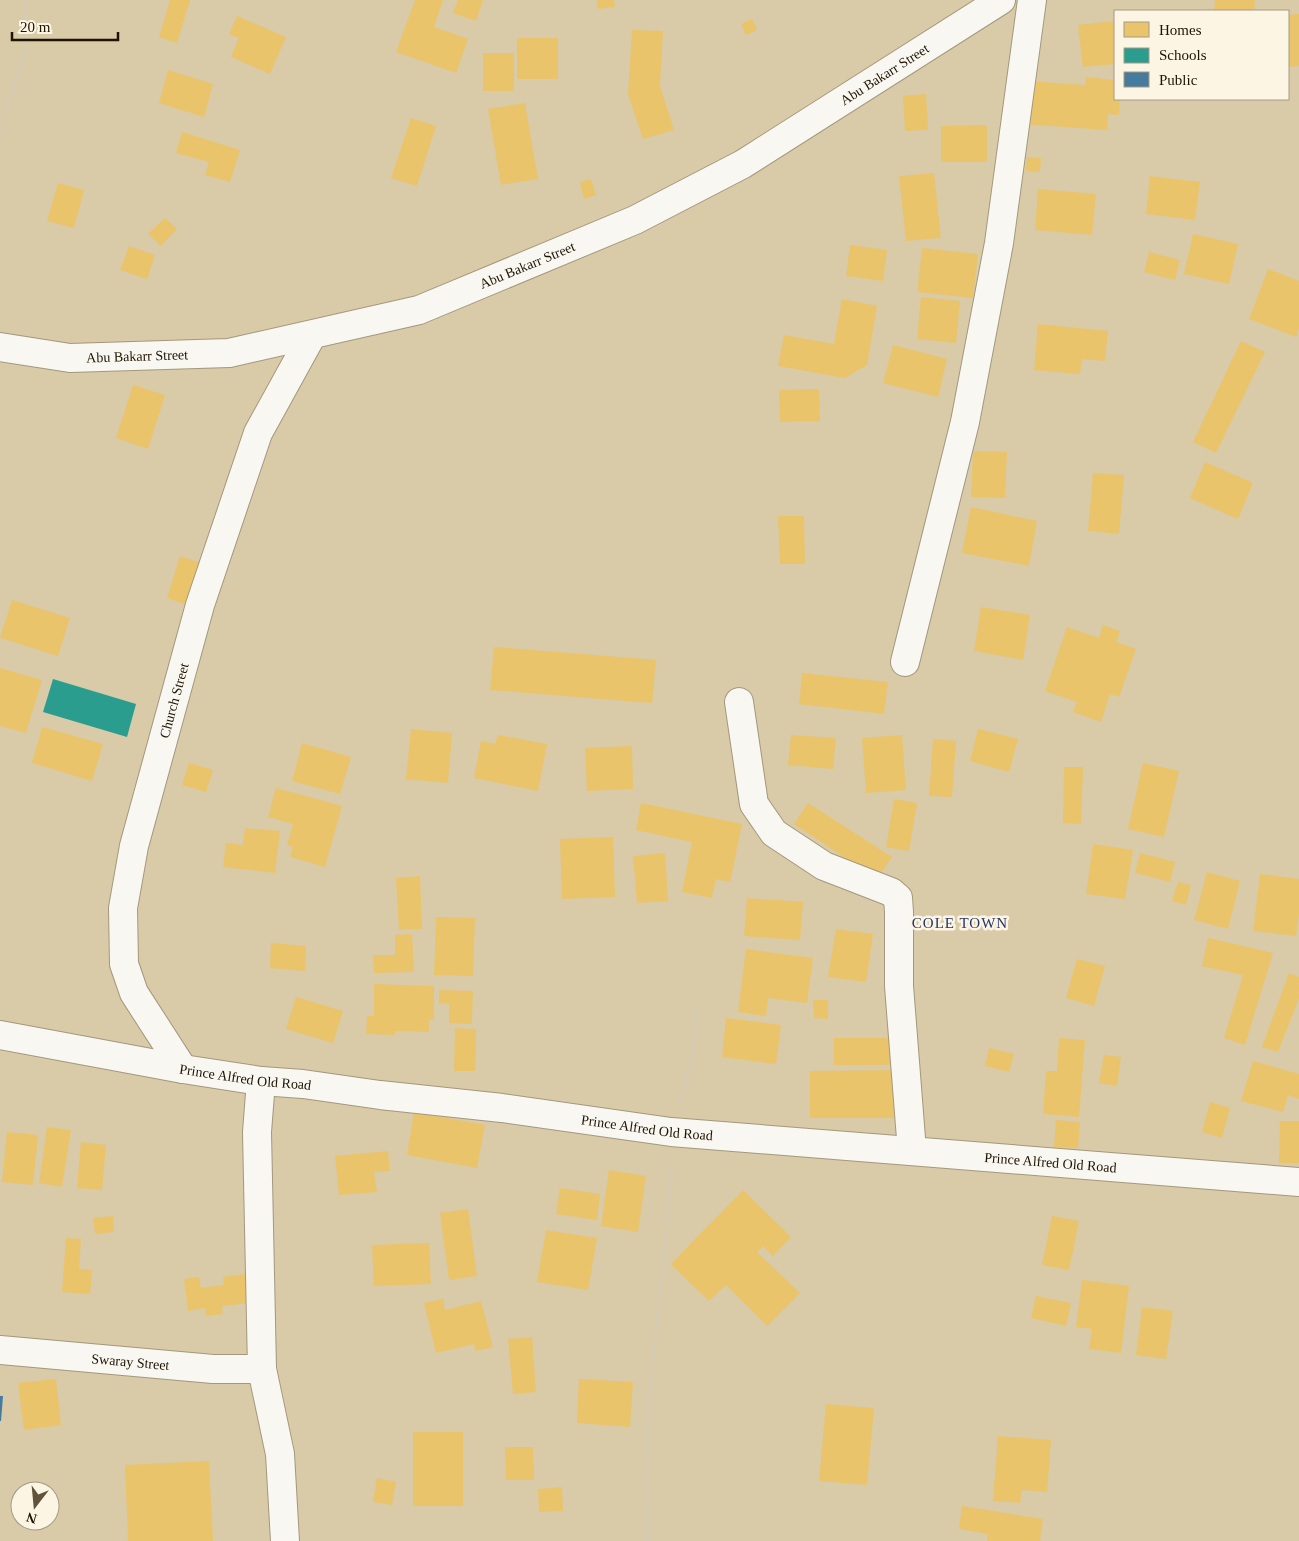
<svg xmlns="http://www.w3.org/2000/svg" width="1299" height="1541" viewBox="0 0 1299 1541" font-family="Georgia,serif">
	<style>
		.homes { fill: #e9c46a }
		.schools { fill: #2a9d8f }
		.public { fill: #457b9d }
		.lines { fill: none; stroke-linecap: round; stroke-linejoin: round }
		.minor-casing { stroke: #a3987d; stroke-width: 30 }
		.tertiary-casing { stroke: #a3987d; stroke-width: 30 }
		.path { stroke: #d0ccc2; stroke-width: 3; stroke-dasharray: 2.5 4; stroke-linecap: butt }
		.minor { stroke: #f9f7f2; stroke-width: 28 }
		.tertiary { stroke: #f9f7f2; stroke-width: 28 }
		.labels { text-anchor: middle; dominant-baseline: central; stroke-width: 5; stroke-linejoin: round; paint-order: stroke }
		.street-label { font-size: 14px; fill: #1e1400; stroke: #fdf5e3 }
		.neighbourhood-label { font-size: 15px; letter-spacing: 1px; fill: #22356d; stroke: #fdf5e3 }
	</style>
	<rect width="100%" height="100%" fill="#d9caa8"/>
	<path class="homes" d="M170 0H190L177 43 159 37Z
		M415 0H443L434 27 468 39 456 73 396 52Z
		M458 0H483L476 21 453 13Z
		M597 0H614L615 7 598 9Z
		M1215 0H1255L1254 11H1214Z
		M1299 14V66L1288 67V15Z
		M237 16 286 37 270 74 231 57 239 38 229 34Z
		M752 19 757 30 746 35 741 24Z
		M1114 21 1115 64 1083 67 1078 25Z
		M632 30 663 31 660 86 674 130 643 139 628 94Z
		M517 38H558V79H517Z
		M483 53H514V91H483Z
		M168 70 213 84 204 117 159 103Z
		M1086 77 1115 80V99H1120L1119 115 1108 114 1107 130 1023 124 1027 81 1085 85Z
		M926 94 928 130 905 131 903 96Z
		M525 103 538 179 501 185 488 109Z
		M411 118 436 126 417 186 391 178Z
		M987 125V162H941V126Z
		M182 132 240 150 230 182 205 175 209 162 176 153Z
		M1027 157 1041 158 1040 172 1026 171Z
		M934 173 941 238 906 241 899 176Z
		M1150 176 1200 182 1195 220 1146 214Z
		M591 179 596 195 584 199 580 182Z
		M58 183 84 190 74 228 47 221Z
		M1038 189 1096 194 1092 235 1035 230Z
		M165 218 177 229 161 246 148 234Z
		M1193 234 1238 244 1229 284 1184 274Z
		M850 245 887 250 883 281 846 276Z
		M129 246 155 255 147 279 120 270Z
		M922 248 978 254 973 298 917 292Z
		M1149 252 1180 260 1175 280 1144 272Z
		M1268 269 1299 281V328L1296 337 1249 319Z
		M921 297 960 301 956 343 917 339Z
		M842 299 877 306 867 365 845 378 778 366 784 335 834 344Z
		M1038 324 1108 331 1105 361 1082 359 1080 374 1034 370Z
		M1241 341 1265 352 1216 453 1193 442Z
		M893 345 947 359 938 397 883 383Z
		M133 385 165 395 148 449 116 438Z
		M819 389 820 421 780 422 779 390Z
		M973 451 1007 452 1005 498 971 497Z
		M1205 462 1253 483 1238 519 1190 498Z
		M1093 473 1124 475 1119 534 1088 531Z
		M971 507 1037 521 1029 566 962 553Z
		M778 516H804L805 564H780Z
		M180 556 207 565 193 607 167 598Z
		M12 600 70 618 58 656 0 638Z
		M981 607 1030 615 1023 660 974 651Z
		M1103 625 1120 631 1116 642 1136 649 1119 697 1110 694 1101 722 1073 712 1077 702 1045 691 1067 627 1099 638Z
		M494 647 656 660 652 703 490 690Z
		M0 668 42 680 26 733 0 726Z
		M802 673 888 682 884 714 799 704Z
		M42 727 103 744 92 781 32 763Z
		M411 729 452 733 448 783 406 779Z
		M978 729 1018 739 1009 772 970 761Z
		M498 735 547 744 538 791 474 778 481 741 495 744Z
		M791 735 836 738 833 769 788 765Z
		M902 735 906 790 866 793 862 738Z
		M933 739 956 741 952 797 929 796Z
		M302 743 351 757 340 794 292 781Z
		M632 746 633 789 587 791 585 748Z
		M189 763 213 770 206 792 182 785Z
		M1143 763 1179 771 1164 837 1128 829Z
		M1064 767H1083L1081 824 1063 823Z
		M276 788 342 806 325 867 290 857 293 847 287 845 293 824 268 817Z
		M894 799 917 803 909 851 886 847Z
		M641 803 742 824 730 882 716 879 712 898 682 892 692 842 636 830Z
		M808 803 892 857 877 879 794 824Z
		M245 828 280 831 275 873 223 867 226 843 243 845Z
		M613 837 615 897 562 899 560 839Z
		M1093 844 1133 850 1125 899 1086 894Z
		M665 853 668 901 637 903 633 856Z
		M1140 853 1175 862 1170 882 1135 873Z
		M1207 872 1240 881 1228 929 1194 920Z
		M1260 874 1299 879V913L1296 936 1253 931Z
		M420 876 422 929 399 930 396 878Z
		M1178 882 1191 885 1186 905 1172 901Z
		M747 898 803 902 800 940 744 936Z
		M436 917 475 918 473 976 434 975Z
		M836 929 873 934 866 982 828 977Z
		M412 934 414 972 374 973 373 955H395V935Z
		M1208 938 1273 953 1245 1045 1224 1038 1243 975 1202 966Z
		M271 943 306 946 305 971 270 968Z
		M746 949 813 958 807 1003 768 998 766 1016 738 1012Z
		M1077 959 1105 966 1094 1006 1066 998Z
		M1289 973 1299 977V998L1278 1052 1262 1047Z
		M374 984 434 986V1020H429V1032L395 1031V1035L366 1034 367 1016H374Z
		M439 990 473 991 472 1024 449 1023V1004L439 1003Z
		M296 997 343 1011 333 1043 286 1029Z
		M813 1000H828V1019L814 1018Z
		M726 1018 781 1025 776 1064 722 1057Z
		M455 1028 476 1029 475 1071H454Z
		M834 1038H897V1065H834Z
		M1059 1038 1085 1040 1079 1117 1043 1114 1046 1071H1057Z
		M989 1048 1014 1054 1009 1072 985 1066Z
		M1104 1055 1121 1057 1117 1086 1099 1083Z
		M1253 1061 1299 1074V1099L1288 1095 1283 1112 1241 1101Z
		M898 1070 899 1118H810V1071Z
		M1210 1102 1230 1108 1222 1138 1202 1132Z
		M414 1112 485 1125 477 1168 407 1155Z
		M1056 1120 1080 1122 1078 1148 1054 1147Z
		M1280 1121H1299V1163H1279Z
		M47 1127 71 1130 62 1187 39 1183Z
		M7 1132 38 1135 33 1185 2 1182Z
		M81 1142 106 1145 102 1190 77 1188Z
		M388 1151 390 1171 374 1172 377 1192 339 1195 335 1156Z
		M609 1170 646 1176 638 1232 601 1226Z
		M560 1188 600 1194 597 1220 556 1214Z
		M743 1190 791 1237 773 1256 763 1246 757 1252 800 1293 767 1326 726 1285 709 1301 671 1264Z
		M468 1209 477 1276 449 1280 440 1213Z
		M113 1216 114 1232 95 1234 93 1218Z
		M1052 1216 1079 1221 1069 1270 1042 1265Z
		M546 1230 597 1238 588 1290 537 1282Z
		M66 1238 81 1239 79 1269 92 1270 90 1294 62 1292Z
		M429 1243 431 1284 374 1286 372 1245Z
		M245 1274 249 1303 222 1306 223 1314 206 1316 205 1308 188 1311 184 1279 199 1277 201 1288 224 1285 223 1277Z
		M1082 1280 1129 1286 1121 1353 1089 1349 1092 1329 1076 1327Z
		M1036 1296 1071 1303 1066 1326 1031 1318Z
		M443 1299 445 1310 481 1301 493 1347 476 1351 474 1344 436 1353 424 1303Z
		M1142 1307 1173 1311 1166 1359 1136 1355Z
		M532 1337 536 1392 513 1394 508 1339Z
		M56 1379 61 1425 24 1430 18 1383Z
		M579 1379 633 1382 630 1427 577 1423Z
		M826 1404 874 1408 867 1485 819 1481Z
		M413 1432H463V1506H413Z
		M998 1436 1051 1440 1047 1492 1022 1490 1020 1503 993 1501Z
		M505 1447H533L534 1480H506Z
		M209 1461 213 1541H128L125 1465Z
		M377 1478 396 1482 392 1505 373 1502Z
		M562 1487 563 1511 539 1512 538 1489Z
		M962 1506 1043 1519 1040 1541H987L988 1534 959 1529Z"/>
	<path class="schools" d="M53 679 136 704 127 737 43 712Z"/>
	<path class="public" d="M0 1396H3L1 1421H0Z"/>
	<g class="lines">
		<defs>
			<g id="minor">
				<path d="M905 662 965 422 999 243 1032 0"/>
				<path d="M739 702 754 804 774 833 824 866 891 892 898 898 899 912V986L912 1151"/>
				<path id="s1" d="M0 1035 183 1069 261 1081 303 1084 380 1095 502 1108 671 1132 1299 1182"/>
				<path id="s2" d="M183 1069 134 993 124 964 123 908 134 846 200 605 258 433 312 335"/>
				<path d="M261 1081 257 1132 262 1369 280 1454 285 1541"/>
				<path id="s3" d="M0 1350 213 1369H262"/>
			</g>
			<g id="tertiary">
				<path id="s4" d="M0 347 70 358 229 353 419 310 635 220 743 164 1001 0"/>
			</g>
		</defs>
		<use href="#minor" class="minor-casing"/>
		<use href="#tertiary" class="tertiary-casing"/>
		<path class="path" d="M0 130 26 47V0
			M681 1101 693 1050 697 1010
			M648 1541 646 1477 649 1399 671 1185V1163"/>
		<use href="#minor" class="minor"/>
		<use href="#tertiary" class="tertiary"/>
	</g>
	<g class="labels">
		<g class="street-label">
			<text stroke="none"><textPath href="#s4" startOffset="948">Abu Bakarr Street</textPath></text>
			<text stroke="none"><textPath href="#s4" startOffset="542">Abu Bakarr Street</textPath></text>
			<text stroke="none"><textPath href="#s4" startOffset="138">Abu Bakarr Street</textPath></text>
			<text stroke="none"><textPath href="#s2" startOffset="391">Church Street</textPath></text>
			<text stroke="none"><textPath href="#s1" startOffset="249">Prince Alfred Old Road</textPath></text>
			<text stroke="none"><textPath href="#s1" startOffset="654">Prince Alfred Old Road</textPath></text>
			<text stroke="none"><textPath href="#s1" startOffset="1059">Prince Alfred Old Road</textPath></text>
			<text stroke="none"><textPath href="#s3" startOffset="131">Swaray Street</textPath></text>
		</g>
		<g class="neighbourhood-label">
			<text x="960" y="923">COLE TOWN</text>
		</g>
	</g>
	<rect x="1114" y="10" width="175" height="90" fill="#fdf5e3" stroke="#a49b88"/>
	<rect x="1124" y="22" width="25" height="15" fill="#e9c46a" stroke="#a49b88"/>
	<text x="1159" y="35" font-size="15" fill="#1e1400">Homes</text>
	<rect x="1124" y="48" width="25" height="15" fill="#2a9d8f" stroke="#a49b88"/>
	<text x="1159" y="60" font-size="15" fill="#1e1400">Schools</text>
	<rect x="1124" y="72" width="25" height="15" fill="#457b9d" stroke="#a49b88"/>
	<text x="1159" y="85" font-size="15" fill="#1e1400">Public</text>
	<g transform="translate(35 1506) rotate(196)"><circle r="24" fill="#fdf5e3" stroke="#a49b88"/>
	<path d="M0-4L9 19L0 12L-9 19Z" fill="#5f543b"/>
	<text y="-8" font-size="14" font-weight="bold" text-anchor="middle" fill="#1e1400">N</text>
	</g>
	<path d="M12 32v8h106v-8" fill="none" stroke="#1e1400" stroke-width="2.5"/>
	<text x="20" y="32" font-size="15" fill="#1e1400" stroke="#fdf5e3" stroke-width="4" paint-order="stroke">20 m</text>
</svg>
